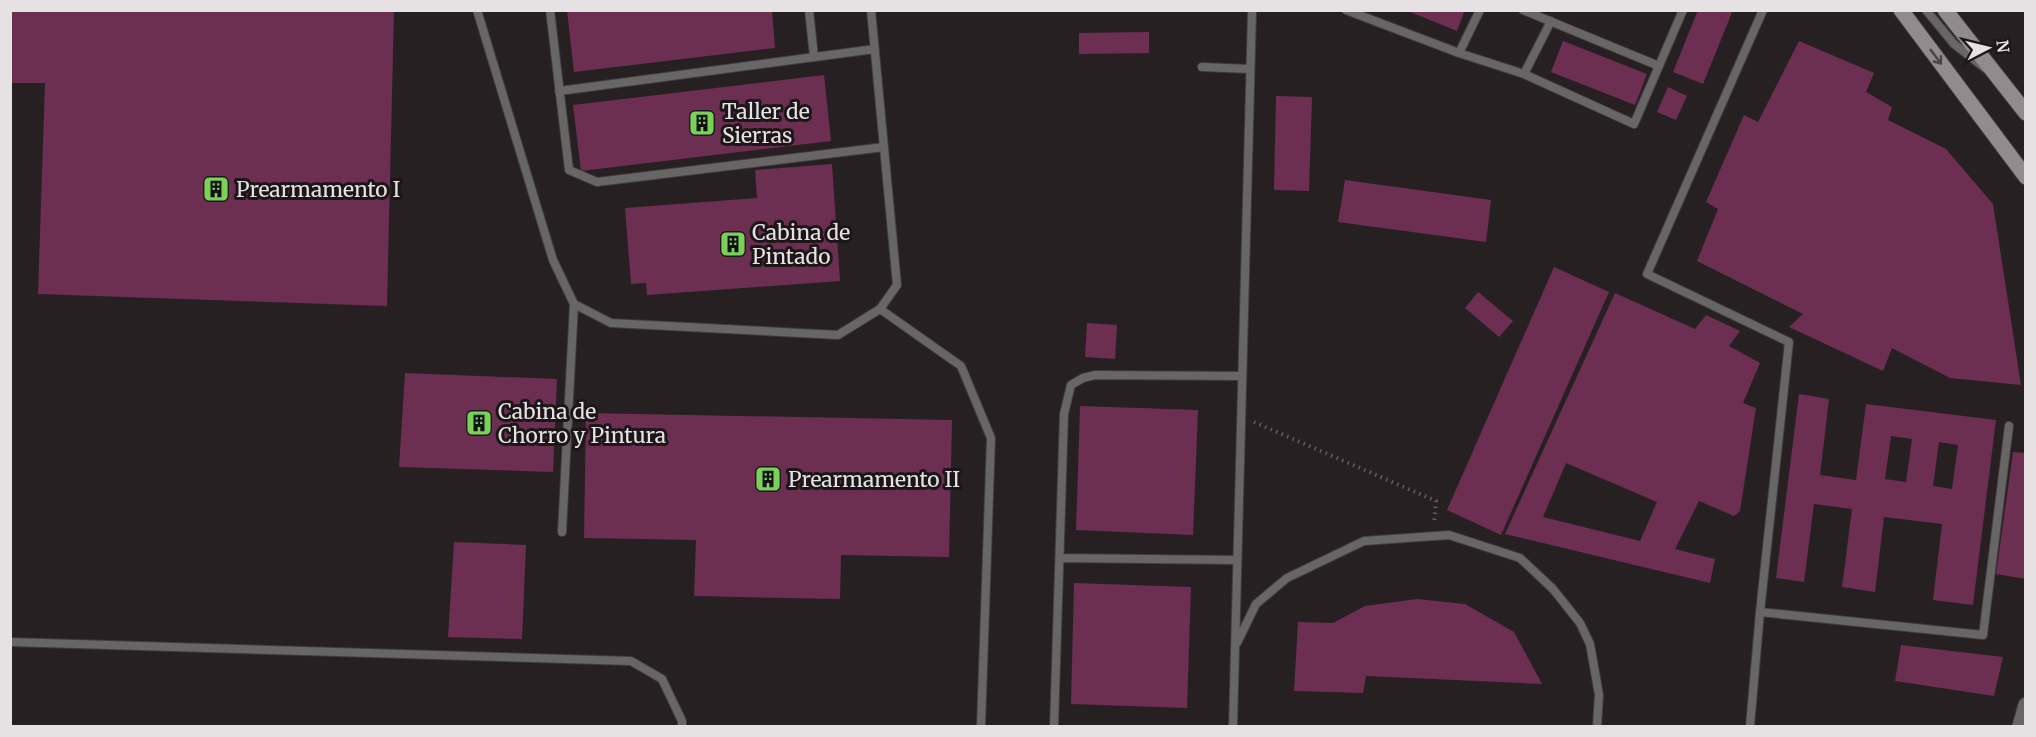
<svg xmlns="http://www.w3.org/2000/svg" width="2036" height="737" viewBox="0 0 2036 737" font-family="Merriweather,serif">
	<style>
		.building { fill: #6c2f51; fill-rule: evenodd }
		.lines { fill: none; stroke-linecap: round; stroke-linejoin: round }
		.service-casing { stroke: #413b3e; stroke-width: 10 }
		.minor-casing { stroke: #413b3e; stroke-width: 17 }
		.secondary-casing { stroke: #413b3e; stroke-width: 17 }
		.path { stroke: #625c5f; stroke-width: 4; stroke-dasharray: 1.5 4.5; stroke-linecap: butt }
		.service { stroke: #686566; stroke-width: 8 }
		.minor { stroke: #686566; stroke-width: 15 }
		.secondary { stroke: #918b8e; stroke-width: 15 }
		.oneway { stroke: #4b4548 }
		.labels { text-anchor: middle; dominant-baseline: central; stroke-width: 6; stroke-linejoin: round; paint-order: stroke }
		.poi-label { font-size: 21px; fill: #e6e2e4; stroke: #1d1619; text-anchor: start }
	</style>
	<rect width="100%" height="100%" fill="#262023"/>
	<path class="building" d="M10 10H394L387 306 38 294 45 83H10Z
		M567 10H772L775 48 574 72Z
		M1405 10H1465L1457 31Z
		M1698 10H1733L1703 84 1673 72Z
		M1149 32V53L1079 54V33Z
		M1563 41 1647 74 1635 105 1551 72Z
		M1799 41 1874 73 1866 92 1892 107 1888 120 1946 149 1993 204 2021 385 1950 378 1892 348 1883 371 1789 327 1803 314 1697 261 1718 209 1706 202 1744 115 1758 122Z
		M824 75 831 141 581 171 573 105Z
		M1668 87 1687 96 1676 120 1657 112Z
		M1276 96 1312 97 1309 191 1274 190Z
		M832 164 840 281 647 295 646 283 631 284 625 208 757 198 755 170Z
		M1345 180 1491 200 1486 242 1338 222Z
		M1554 267 1609 292 1501 535 1447 510Z
		M1478 292 1513 321 1499 337 1465 308Z
		M1615 293 1695 329 1706 315 1740 331 1729 346 1760 363 1743 403 1756 408 1740 511 1734 516 1699 501 1675 549 1715 559 1710 583 1505 534ZM1566 463 1657 502 1640 541 1543 517Z
		M1087 323 1117 325 1115 359 1085 357Z
		M405 373 557 379 553 472 399 467Z
		M1799 394 1829 399 1820 475 1856 480 1866 404 1996 420 1973 605 1933 600 1942 524 1884 517 1875 592 1842 587 1852 509 1814 504 1804 582 1776 578ZM1891 436 1912 439 1906 482 1885 479ZM1939 442 1958 445 1952 489 1933 486Z
		M1080 406 1198 410 1193 535 1076 530Z
		M586 413 952 420 949 557 841 555 840 599 694 596 696 540 584 538Z
		M2013 452 2026 453V579L1996 574Z
		M454 542 526 545 522 639 448 637Z
		M1074 583 1191 587 1187 708 1071 704Z
		M1417 599 1465 604 1514 632 1542 684 1366 676 1363 693 1294 691 1298 622 1333 623 1365 606Z
		M1901 645 2003 657 1994 696 1895 681Z"/>
	<g class="lines">
		<defs>
			<path id="service" d="M477 10 553 260 574 304 611 323 838 335 880 309
				M550 10 569 170 597 182 884 147
				M809 10 814 57
				M871 10 897 285 880 309 961 366 991 438 981 726
				M1346 10 1459 53 1524 74 1634 124 1683 10
				M1523 10 1659 66
				M1926 10 1954 44 1985 68
				M1459 53 1480 10
				M1202 67 1250 69
				M1524 74 1551 21
				M559 91 875 49
				M562 532 574 304
				M1060 558 1237 560
				M1760 612 1983 635 2009 426
				M10 642 631 661 662 679 682 721V726
				M1237 643 1256 604 1287 578 1364 541 1449 535 1520 558 1553 589 1580 623 1590 644 1599 695 1597 726
				M1054 726 1064 414 1071 385 1083 378 1095 375 1242 376
				M1233 726 1252 12
				M1750 726 1760 612 1789 342 1647 274 1763 10"/>
			<path id="minor" d="M2020 726 2026 705"/>
			<path id="secondary" d="M1901 10 2026 177
				M1945 10 2026 113"/>
		</defs>
		<use href="#service" class="service-casing"/>
		<use href="#minor" class="minor-casing"/>
		<use href="#secondary" class="secondary-casing"/>
		<path class="path" d="M1254 422 1436 501 1434 523"/>
		<use href="#service" class="service"/>
		<use href="#minor" class="minor"/>
		<use href="#secondary" class="secondary"/>
	</g>
	<defs><path id="oneway-shaft" d="M-6 0H5M1.5-3L5.5 0L1.5 3" fill="none" stroke-width="1.6" stroke-linecap="round" stroke-linejoin="round" transform="scale(1.5)"/></defs>
	<use class="oneway" href="#oneway-shaft" transform="translate(1936 57) rotate(53)"/>
	<defs>
		<symbol id="building-square" viewBox="-11 -11 22 22"><rect x="-9" y="-9" width="18" height="18" rx="4" fill="#79d157" stroke="#1d1619"/><path d="M-4-6H4V6H1V3H-1V6H-4ZM-2.5-4.3h1.7v1.8h-1.7ZM.8-4.3h1.7v1.8H.8ZM-2.5-1h1.7V.8h-1.7ZM.8-1h1.7V.8H.8Z" fill="#111"/></symbol>
	</defs>
	<g fill-rule="evenodd">
		<use href="#building-square" x="687" y="108" width="30" height="30"/>
		<use href="#building-square" x="201" y="174" width="30" height="30"/>
		<use href="#building-square" x="718" y="229" width="30" height="30"/>
		<use href="#building-square" x="464" y="408" width="30" height="30"/>
		<use href="#building-square" x="753" y="464" width="30" height="30"/>
	</g>
	<g class="labels">
		<g class="poi-label">
			<text x="722" y="111">Taller de<tspan x="722" dy="24">Sierras</tspan></text>
			<text x="236" y="189">Prearmamento I</text>
			<text x="752" y="232">Cabina de<tspan x="752" dy="24">Pintado</tspan></text>
			<text x="498" y="411">Cabina de<tspan x="498" dy="24">Chorro y Pintura</tspan></text>
			<text x="788" y="479">Prearmamento II</text>
		</g>
	</g>
	<rect width="2036" height="737" fill="none" stroke="#e6e2e4" stroke-width="24"/>
	<g transform="translate(1988 48) rotate(83)" stroke="#1d1619" stroke-width="4.5" paint-order="stroke">
	<path d="M0-4.5L10 22L0 15L-10 22Z" fill="#e6e2e4"/>
	<text y="-9" font-size="16" font-weight="bold" text-anchor="middle" fill="#e6e2e4">N</text>
	</g>
</svg>
